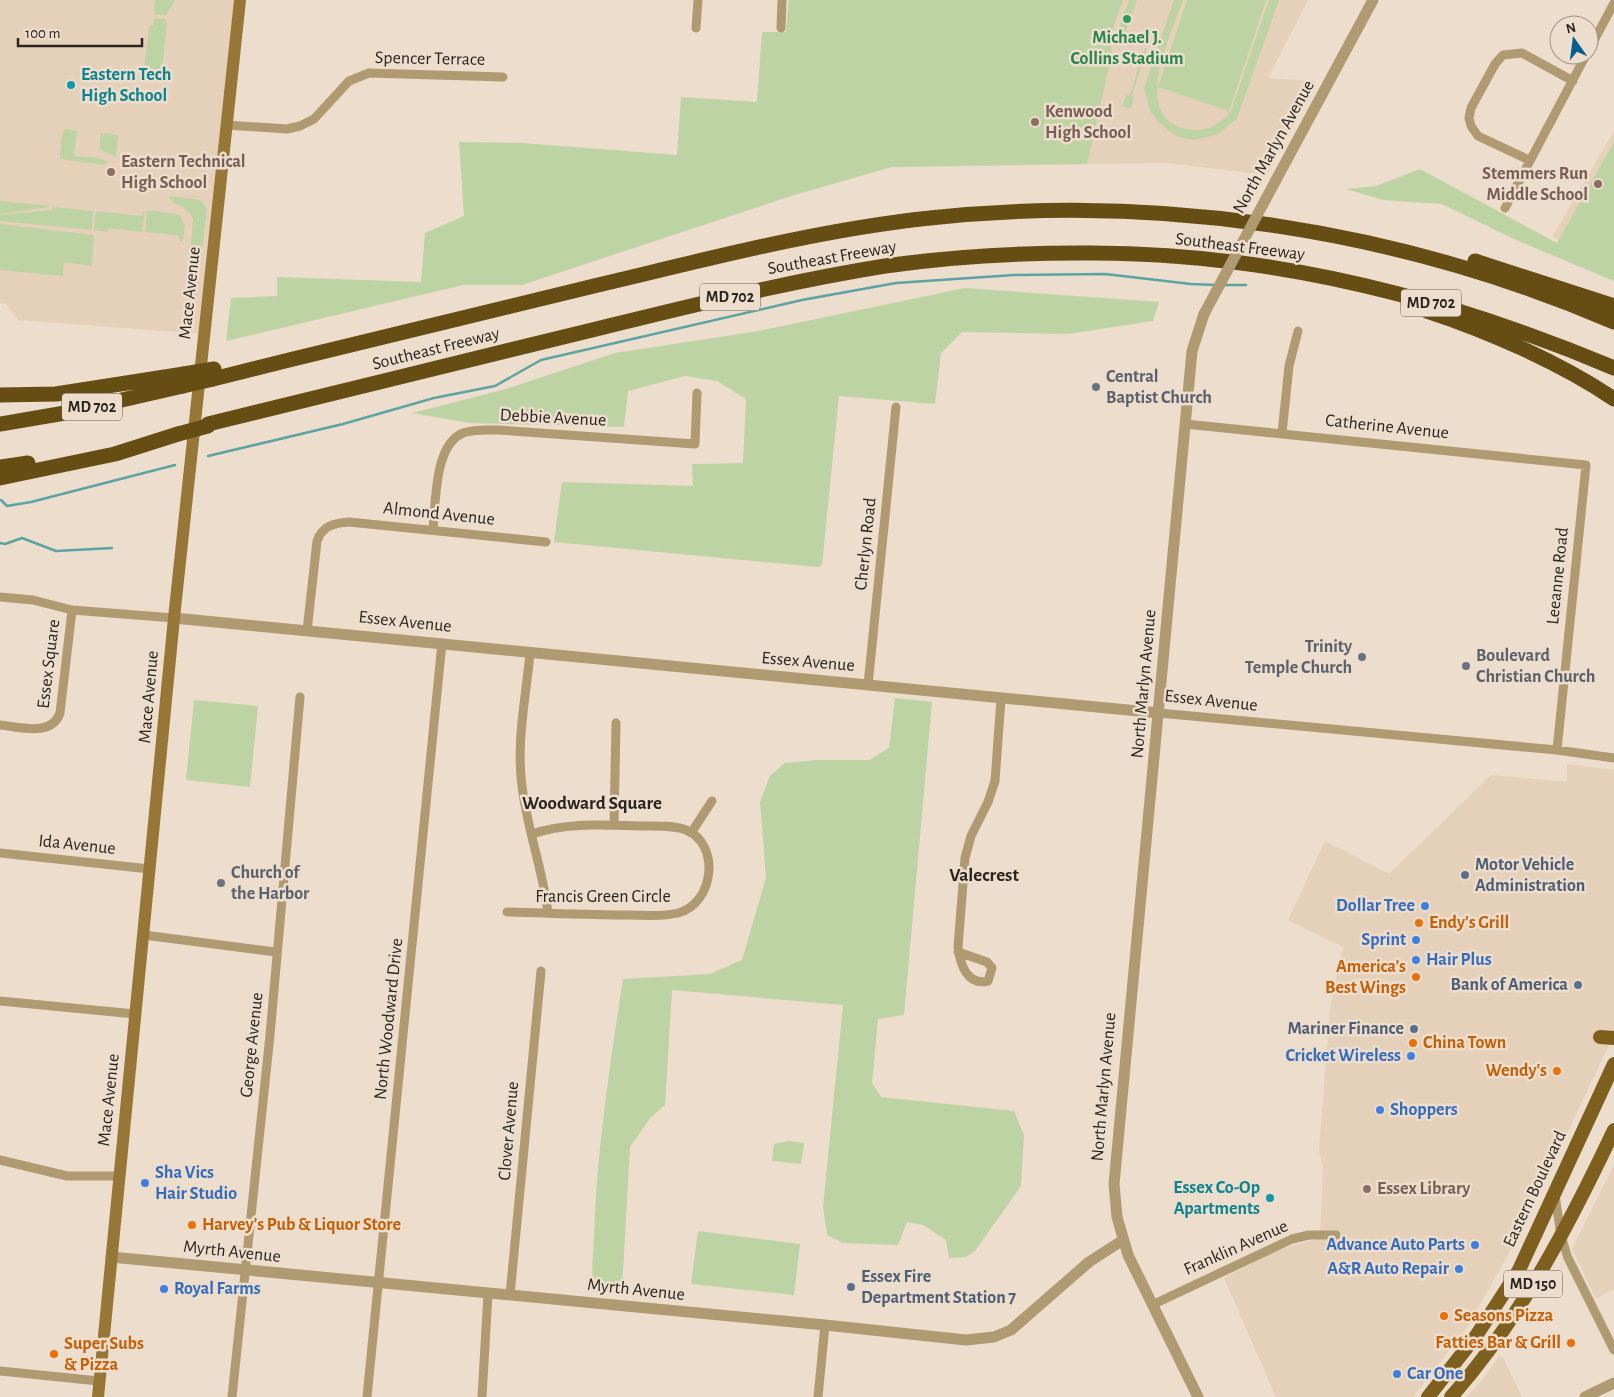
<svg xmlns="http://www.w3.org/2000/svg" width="1614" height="1397" viewBox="0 0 1614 1397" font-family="'Alegreya Sans',sans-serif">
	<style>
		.built { fill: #e5d0b9 }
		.green { fill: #bed3a3 }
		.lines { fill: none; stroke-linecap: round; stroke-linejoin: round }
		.stream { stroke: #5ca4a3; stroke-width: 2.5 }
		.minor { stroke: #af9a72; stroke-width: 9 }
		.tertiary { stroke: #af9a72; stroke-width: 11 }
		.secondary { stroke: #967738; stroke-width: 12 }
		.primary { stroke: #7e5f1e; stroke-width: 14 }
		.motorway { stroke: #664d14; stroke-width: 15 }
		.tertiary-bridge { stroke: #af9a72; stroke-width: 11 }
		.motorway-bridge { stroke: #664d14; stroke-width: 15 }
		.leisure-dot { fill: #2e9e5b; stroke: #ecddcc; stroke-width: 2 }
		.culture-dot { fill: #0f9aa8; stroke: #ecddcc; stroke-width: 2 }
		.education-dot { fill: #8d6e63; stroke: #ecddcc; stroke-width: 2 }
		.worship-dot { fill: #6b7280; stroke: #ecddcc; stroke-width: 2 }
		.service-dot { fill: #5c6f8a; stroke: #ecddcc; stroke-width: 2 }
		.shop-dot { fill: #3f7fe0; stroke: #ecddcc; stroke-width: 2 }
		.food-dot { fill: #e8710a; stroke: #ecddcc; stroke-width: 2 }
		.labels { text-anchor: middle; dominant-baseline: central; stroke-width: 5; stroke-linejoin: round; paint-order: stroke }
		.shield { fill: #ecddcc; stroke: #655c53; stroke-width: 1 }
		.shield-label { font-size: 16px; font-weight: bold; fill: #2b251f }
		.leisure-label { font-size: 18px; font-weight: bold; fill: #27864d; stroke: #ecddcc }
		.street-label { font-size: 18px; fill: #2b251f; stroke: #ecddcc }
		.culture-label { font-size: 18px; font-weight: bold; fill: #0d838f; stroke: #ecddcc; text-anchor: start }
		.education-label { font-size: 18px; font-weight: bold; fill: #785e54; stroke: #ecddcc; text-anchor: start }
		.worship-label { font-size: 18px; font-weight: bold; fill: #5b616d; stroke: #ecddcc; text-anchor: start }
		.service-label { font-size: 18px; font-weight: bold; fill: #4e5e75; stroke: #ecddcc; text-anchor: start }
		.shop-label { font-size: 18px; font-weight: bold; fill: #366cbe; stroke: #ecddcc; text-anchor: end }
		.food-label { font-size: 18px; font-weight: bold; fill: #c56008; stroke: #ecddcc; text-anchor: start }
		.neighbourhood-label { font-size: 19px; font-weight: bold; fill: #2b251f; stroke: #ecddcc }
	</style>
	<rect width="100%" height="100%" fill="#ecddcc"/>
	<path class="built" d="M0 0H240L203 334 18 320 6 304 0 303Z
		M789 0H1308L1268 78 1315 81 1267 175 1168 163 892 167 786 33Z
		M1614 131V262L1552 237Z
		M1567 764 1614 770V1034L1519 1235 1468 1326 1413 1397H1276L1224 1278 1278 1250 1320 1238 1323 1165 1319 1151 1330 1010 1343 947 1288 920 1325 841 1389 874 1491 775 1567 782Z
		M1614 1165V1289L1596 1299 1572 1249Z
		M1499 1356 1503 1358 1522 1397H1466L1485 1377Z"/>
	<path class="green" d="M155 0H175L166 15 154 14Z
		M789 0H1123L1110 36 1112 54 1087 164 892 167 791 196 522 285H463L226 341 231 298 277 296V277L421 282 425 233 464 216 459 142 522 143 677 155 681 97 757 102 762 32H786Z
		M1129 0H1137L1123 39 1116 37Z
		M1174 0H1183C1172 34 1126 123 1192 130 1208 131 1222 123 1231 111L1269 0H1279L1237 118 1219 134 1195 140 1176 136 1159 123 1150 111 1144 88Z
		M1187 0H1266L1229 111 1158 87Z
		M154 18 165 19 167 22 161 79 155 82 146 80 143 77 149 27 153 25Z
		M1145 48 1147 49 1132 95 1134 99 1130 109 1122 106 1126 96 1130 94Z
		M65 129 77 131 74 156 98 158 108 162 105 165 60 159 62 134Z
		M101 133 118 135 116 157 99 149Z
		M1614 142V281L1516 240 1442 204 1383 200 1346 189 1376 186 1420 169 1557 243Z
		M171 196 200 200 207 208 197 295H187L193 219C187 204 175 208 169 197Z
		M0 201 50 206V207L0 214Z
		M53 207 93 211 92 230 0 221V215L52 210Z
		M145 210 142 232 108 228 107 232 94 230 96 211 141 216Z
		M147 210 180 215 185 225 183 241 180 242 178 235 145 232Z
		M0 224 94 235 92 266 64 262 63 276 0 270Z
		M965 288 1159 302 1153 321 1068 334 962 332 941 353 935 404 839 396 822 565 818 567 554 542 562 482 693 486 692 464 743 463 746 399 717 381 685 376 628 391 624 427 470 423 412 413 506 389 615 353 759 331Z
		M895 698 932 702 904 1015 878 1019 872 1083 881 1097 1014 1111 1024 1135 1021 1186 975 1251 966 1257 949 1258 946 1240 923 1225 907 1222 898 1245 843 1243 827 1235 823 1207 843 1005 672 990 665 1105 651 1117 630 1147 622 1288H596C589 1274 594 1251 594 1235 597 1149 610 1064 623 979L710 974 742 960 766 878 760 802 770 776 785 763 817 760H869L889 748Z
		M194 700 258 706 250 787 186 780Z
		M788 1141 804 1143 801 1164 772 1161 774 1144Z
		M698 1231 800 1244 794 1295 691 1284Z"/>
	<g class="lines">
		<path class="stream" d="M1223 285H1246
			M208 456 343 424 434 398 495 386 541 360 802 300 896 283 1014 275 1105 274 1191 284 1215 285
			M1 500 7 506 31 502 175 465
			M0 543 5 544 22 538 56 551 112 548"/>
		<path class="minor" d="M696 28 698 0
			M781 28 782 0
			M1589 50 1614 3
			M226 125 287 129 300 126 314 119 349 81 369 73 503 77
			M1529 160 1478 136 1471 126 1469 118 1471 108 1495 64 1503 55 1522 53 1573 81
			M1505 208 1586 55
			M1185 424 1586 465 1557 750
			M1282 433 1289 366 1298 331
			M433 529C436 502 434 445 463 433 474 429 487 430 498 430L695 444 697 393
			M0 597 33 600 72 610 174 618
			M307 631 317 541C322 526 334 523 349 522L546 542
			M530 653C526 697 516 742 522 786 527 829 543 870 548 913
			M868 685 896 407
			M1159 713 1557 750 1614 758
			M0 725C20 727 52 737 60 713L72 610
			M614 825 616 723
			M691 833 712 801
			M0 853 150 869
			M507 912C548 913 588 915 629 915 644 915 662 917 678 913 714 904 721 844 686 830 673 825 655 826 641 826 603 825 568 822 532 834
			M144 935 276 952
			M958 952 987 962 992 968 988 981C967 986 960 964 958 947L965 858 971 836 988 802 995 781 1001 699
			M0 1001 135 1014
			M0 1160 67 1176H119
			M1555 1195 1561 1236 1568 1258 1614 1350
			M510 1295 541 971
			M1152 1305 1292 1239 1309 1235H1336
			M0 1371 99 1381
			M232 1397 270 1035 300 697
			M367 1397 442 643
			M482 1397 488 1294
			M818 1397 825 1325"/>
		<path class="tertiary" d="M1276 180 1373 0
			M174 618 1159 713
			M111 1257 825 1325 966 1340 994 1337 1011 1330 1089 1262 1123 1240
			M1198 1397 1128 1255 1117 1217 1114 1184 1192 351 1204 314
			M1585 1397 1614 1383"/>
		<path class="secondary" d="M98 1397 174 618 240 0"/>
		<path class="primary" d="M1600 1037 1614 1038
			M1428 1397 1476 1336 1519 1270 1614 1064
			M1451 1397C1521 1318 1569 1225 1614 1130"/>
		<path class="motorway" d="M1475 261 1614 306
			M1427 311C1488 331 1561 363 1614 399
			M213 379C341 347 469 316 598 285 708 259 817 230 930 218 1161 193 1400 230 1614 322
			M0 395 56 394 184 374
			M0 424 65 413 183 386
			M208 424C335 393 461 362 588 331 686 307 785 282 885 266 949 257 1015 253 1080 253 1264 251 1446 297 1614 368
			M0 467 28 463
			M0 478 115 454 178 434"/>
		<path class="tertiary-bridge" d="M1204 314 1276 180"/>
		<path class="motorway-bridge" d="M184 374 214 369
			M183 386 213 379
			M178 434 208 426"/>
	</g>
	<circle class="leisure-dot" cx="1127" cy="19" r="5"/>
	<g class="culture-dot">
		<circle cx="71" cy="85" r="5"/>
		<circle cx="1270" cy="1198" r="5"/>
	</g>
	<g class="education-dot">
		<circle cx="1035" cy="122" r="5"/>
		<circle cx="111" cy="172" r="5"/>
		<circle cx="1598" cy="184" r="5"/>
		<circle cx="1367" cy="1189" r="5"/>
	</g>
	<g class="worship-dot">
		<circle cx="1096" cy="387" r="5"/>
		<circle cx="1362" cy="657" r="5"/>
		<circle cx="1466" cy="666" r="5"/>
		<circle cx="221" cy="883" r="5"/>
	</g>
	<g class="service-dot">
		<circle cx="1465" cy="875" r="5"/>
		<circle cx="1578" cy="985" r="5"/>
		<circle cx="1414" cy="1029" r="5"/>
		<circle cx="851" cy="1287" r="5"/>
	</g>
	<g class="shop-dot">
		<circle cx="1425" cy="906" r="5"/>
		<circle cx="1416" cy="940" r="5"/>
		<circle cx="1416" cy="960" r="5"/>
		<circle cx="1411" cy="1056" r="5"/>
		<circle cx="1380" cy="1110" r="5"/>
		<circle cx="145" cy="1183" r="5"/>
		<circle cx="1475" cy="1245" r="5"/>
		<circle cx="1459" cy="1269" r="5"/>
		<circle cx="164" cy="1289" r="5"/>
		<circle cx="1397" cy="1374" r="5"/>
	</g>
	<g class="food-dot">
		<circle cx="1419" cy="923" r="5"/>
		<circle cx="1416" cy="977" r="5"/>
		<circle cx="1413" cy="1043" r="5"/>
		<circle cx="1557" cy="1071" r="5"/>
		<circle cx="192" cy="1225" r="5"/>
		<circle cx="1444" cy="1316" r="5"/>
		<circle cx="1571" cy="1343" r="5"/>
		<circle cx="54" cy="1354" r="5"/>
	</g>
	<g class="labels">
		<g class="shield">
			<rect x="700" y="283.5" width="60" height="27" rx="4"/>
			<rect x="1401" y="289.5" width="60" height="27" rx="4"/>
			<rect x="62" y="393.5" width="60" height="27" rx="4"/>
			<rect x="1504" y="1270.5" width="58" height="27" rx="4"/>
		</g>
		<g class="shield-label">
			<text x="730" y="297">MD 702</text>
			<text x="1431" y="303">MD 702</text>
			<text x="92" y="407">MD 702</text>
			<text x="1533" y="1284">MD 150</text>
		</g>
		<g class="leisure-label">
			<text x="1127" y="38">Michael J.<tspan x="1127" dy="21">Collins Stadium</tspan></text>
		</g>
		<g class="street-label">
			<text transform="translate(430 59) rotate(1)">Spencer Terrace</text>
			<text transform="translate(1274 147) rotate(-61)">North Marlyn Avenue</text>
			<text transform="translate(1240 247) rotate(7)">Southeast Freeway</text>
			<text transform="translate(832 258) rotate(-10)">Southeast Freeway</text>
			<text transform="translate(190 293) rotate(-84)">Mace Avenue</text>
			<text transform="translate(436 349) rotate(-14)">Southeast Freeway</text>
			<text transform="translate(553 418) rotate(3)">Debbie Avenue</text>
			<text transform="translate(1387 427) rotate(6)">Catherine Avenue</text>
			<text transform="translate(439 514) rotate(6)">Almond Avenue</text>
			<text transform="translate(866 544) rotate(-84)">Cherlyn Road</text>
			<text transform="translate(1558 576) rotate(-84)">Leeanne Road</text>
			<text transform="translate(405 622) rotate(6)">Essex Avenue</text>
			<text transform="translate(808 662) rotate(5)">Essex Avenue</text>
			<text transform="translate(49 664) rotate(-83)">Essex Square</text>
			<text transform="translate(1144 684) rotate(-85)">North Marlyn Avenue</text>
			<text transform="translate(149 697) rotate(-85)">Mace Avenue</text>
			<text transform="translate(1211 701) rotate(6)">Essex Avenue</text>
			<text transform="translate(77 845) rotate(6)">Ida Avenue</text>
			<text x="603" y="897">Francis Green Circle</text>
			<text transform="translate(389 1019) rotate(-84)">North Woodward Drive</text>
			<text transform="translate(252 1045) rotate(-84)">George Avenue</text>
			<text transform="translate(1104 1087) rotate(-85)">North Marlyn Avenue</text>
			<text transform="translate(109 1100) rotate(-84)">Mace Avenue</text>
			<text transform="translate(509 1131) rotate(-85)">Clover Avenue</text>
			<text transform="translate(1535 1189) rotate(-65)">Eastern Boulevard</text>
			<text transform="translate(1236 1248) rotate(-24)">Franklin Avenue</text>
			<text transform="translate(232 1252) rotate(6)">Myrth Avenue</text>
			<text transform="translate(636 1290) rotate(6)">Myrth Avenue</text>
		</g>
		<g class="culture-label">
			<text x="81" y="75">Eastern Tech<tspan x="81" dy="21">High School</tspan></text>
			<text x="1260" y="1188" text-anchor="end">Essex Co-Op<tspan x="1260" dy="21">Apartments</tspan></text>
		</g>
		<g class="education-label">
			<text x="1045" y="112">Kenwood<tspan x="1045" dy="21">High School</tspan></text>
			<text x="121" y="162">Eastern Technical<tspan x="121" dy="21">High School</tspan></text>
			<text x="1588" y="174" text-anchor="end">Stemmers Run<tspan x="1588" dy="21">Middle School</tspan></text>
			<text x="1377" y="1189">Essex Library</text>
		</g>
		<g class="worship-label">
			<text x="1106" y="377">Central<tspan x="1106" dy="21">Baptist Church</tspan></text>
			<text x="1352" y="647" text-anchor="end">Trinity<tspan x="1352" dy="21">Temple Church</tspan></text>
			<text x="1476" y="656">Boulevard<tspan x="1476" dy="21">Christian Church</tspan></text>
			<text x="231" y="873">Church of<tspan x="231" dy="21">the Harbor</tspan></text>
		</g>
		<g class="service-label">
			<text x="1475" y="865">Motor Vehicle<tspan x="1475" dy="21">Administration</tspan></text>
			<text x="1568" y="985" text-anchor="end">Bank of America</text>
			<text x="1404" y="1029" text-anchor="end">Mariner Finance</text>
			<text x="861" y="1277">Essex Fire<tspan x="861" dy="21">Department Station 7</tspan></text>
		</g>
		<g class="shop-label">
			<text x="1415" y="906">Dollar Tree</text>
			<text x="1406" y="940">Sprint</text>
			<text x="1426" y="960" text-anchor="start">Hair Plus</text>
			<text x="1401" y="1056">Cricket Wireless</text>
			<text x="1390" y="1110" text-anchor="start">Shoppers</text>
			<text x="155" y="1173" text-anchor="start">Sha Vics<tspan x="155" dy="21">Hair Studio</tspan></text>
			<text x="1465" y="1245">Advance Auto Parts</text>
			<text x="1449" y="1269">A&amp;R Auto Repair</text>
			<text x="174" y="1289" text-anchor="start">Royal Farms</text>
			<text x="1407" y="1374" text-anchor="start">Car One</text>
		</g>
		<g class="food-label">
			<text x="1429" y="923">Endy’s Grill</text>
			<text x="1406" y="967" text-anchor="end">America’s<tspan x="1406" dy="21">Best Wings</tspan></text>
			<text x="1423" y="1043">China Town</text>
			<text x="1547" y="1071" text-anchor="end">Wendy's</text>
			<text x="202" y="1225">Harvey’s Pub &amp; Liquor Store</text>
			<text x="1454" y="1316">Seasons Pizza</text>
			<text x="1561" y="1343" text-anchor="end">Fatties Bar &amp; Grill</text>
			<text x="64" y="1344">Super Subs<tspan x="64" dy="21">&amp; Pizza</tspan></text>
		</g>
		<g class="neighbourhood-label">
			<text x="592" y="803">Woodward Square</text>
			<text x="984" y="875">Valecrest</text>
		</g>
	</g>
	<g transform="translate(1574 40) rotate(346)"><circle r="24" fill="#ecddcc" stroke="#9f9387"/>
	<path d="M0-4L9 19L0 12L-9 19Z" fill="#015e8f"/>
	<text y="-8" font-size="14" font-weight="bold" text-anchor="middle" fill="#2b251f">N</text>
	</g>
	<path d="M18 38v8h124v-8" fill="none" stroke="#2b251f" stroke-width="2.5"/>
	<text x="25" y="38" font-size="15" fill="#2b251f" stroke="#ecddcc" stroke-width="4" paint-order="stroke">100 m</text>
</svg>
